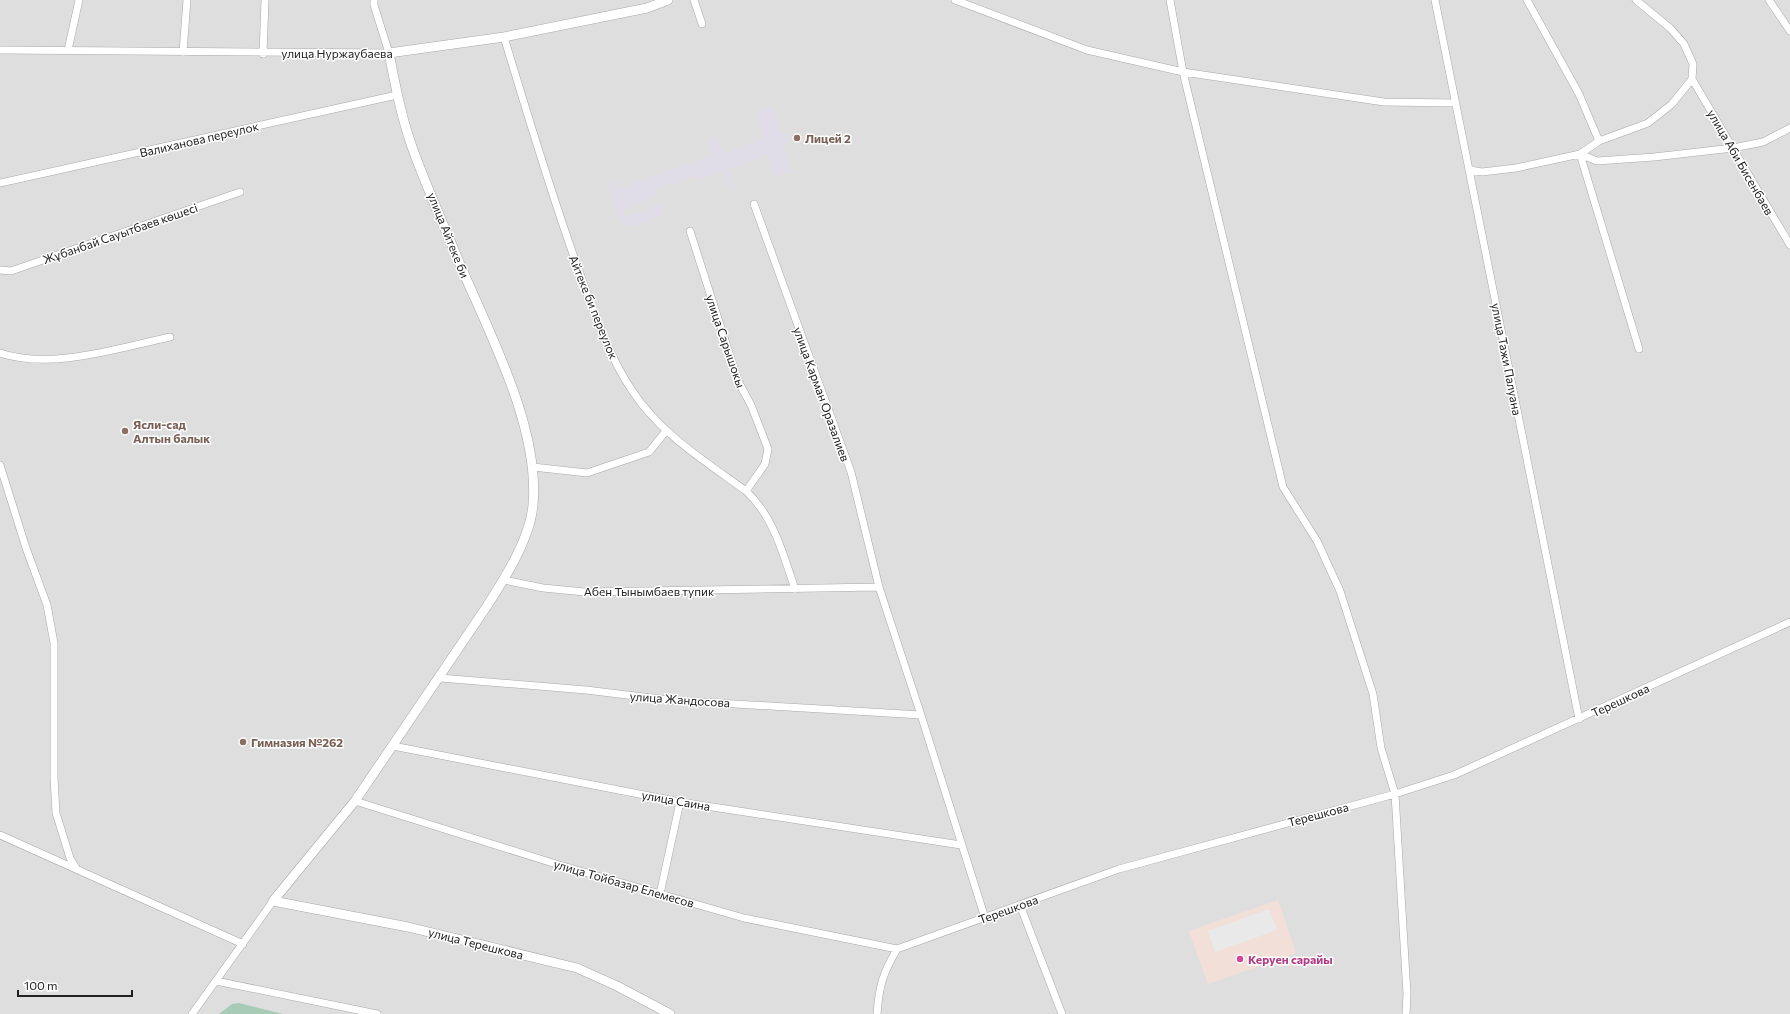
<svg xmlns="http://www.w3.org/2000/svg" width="1790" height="1014" viewBox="0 0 1790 1014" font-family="Commissioner,sans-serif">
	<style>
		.residential { fill: #dfdede }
		.commercial { fill: #f2dfd7 }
		.cemetery { fill: #a8cbb6 }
		.parking { fill: #e9e9e9 }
		.plaza { fill: #dfdce8 }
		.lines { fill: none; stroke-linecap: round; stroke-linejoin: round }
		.minor-casing { stroke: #a8a8a8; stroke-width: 8 }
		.tertiary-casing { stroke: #a8a8a8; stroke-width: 10 }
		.minor { stroke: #fff; stroke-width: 7 }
		.tertiary { stroke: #fff; stroke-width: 9 }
		.education-dot { fill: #8d6e63; stroke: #fff; stroke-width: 1.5 }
		.hotel-dot { fill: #d1479c; stroke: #fff; stroke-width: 1.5 }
		.labels { text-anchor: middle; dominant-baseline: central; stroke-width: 3; stroke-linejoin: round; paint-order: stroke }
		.street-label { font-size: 12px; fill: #212121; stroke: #fff }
		.education-label { font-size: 12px; font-weight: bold; fill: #785e54; stroke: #fff; text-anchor: start }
		.hotel-label { font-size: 12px; font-weight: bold; fill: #b23c85; stroke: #fff; text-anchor: start }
	</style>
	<rect width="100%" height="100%" fill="#f2f1e8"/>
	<path class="residential" d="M0 0H1790V1014H0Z"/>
	<path class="commercial" d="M1278 900 1296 953 1208 984 1189 931Z"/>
	<path class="cemetery" d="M239 1003 283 1014H219L232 1004Z"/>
	<path class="parking" d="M1269 909 1277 930 1215 952 1208 931Z"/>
	<path class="plaza" d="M772 106 781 133 787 135 788 140 784 146 792 173 776 176 768 154 728 169 734 187 730 189 723 171 697 181 694 177 655 189 656 196 622 209 625 217 661 205 663 215 634 226 621 224 617 217 608 184 614 181 617 189 713 156 708 141 712 132 724 153 764 139 756 111Z"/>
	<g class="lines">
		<defs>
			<path id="minor" d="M694 0 702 24
				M955 0 1087 50 1183 72 1384 102 1455 103
				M1170 0 1183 72 1283 487 1317 541 1340 591 1373 694 1381 748 1395 794 1407 994 1406 1014
				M1435 0 1579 719
				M1527 0 1579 94 1599 141 1580 154 1639 349
				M1769 0 1790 31
				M504 37C528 116 551 194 579 271 594 312 608 355 633 392 661 434 706 462 746 491 774 517 783 554 795 589
				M0 50 389 53 374 5V0
				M68 50 79 0
				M183 52 187 0
				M263 54 265 0
				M1692 79 1790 245
				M1599 141 1648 123 1672 104 1692 79 1693 64 1684 44 1670 28 1636 0
				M1470 170 1482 172 1516 168 1580 154 1597 161 1654 157 1733 148 1763 142 1790 128
				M0 183 397 95
				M754 204 851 472 879 587 921 715 985 918
				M690 231 738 381 751 405 768 449 765 464 746 491
				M0 270 11 271 240 192
				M0 353C52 370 118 348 170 337
				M0 465 26 548 47 605 54 643V778L56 813 70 858 76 868
				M533 467 587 473 649 452 666 431
				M504 580 543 588 585 592 879 587
				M440 678 586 690 668 700 921 715
				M393 746 680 802 961 845
				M355 801 556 864 744 918 897 949
				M0 835 243 944
				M660 894 680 802
				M1020 905 1062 1014
				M216 981 377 1014
				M192 1014 273 901
				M877 1014C879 986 883 973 897 949L1119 869 1395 794 1454 775 1790 622"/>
			<path id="tertiary" d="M668 0 647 8 504 37 389 53C395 84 401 115 411 144 425 184 443 223 459 262 489 333 540 427 533 505 530 539 505 578 487 606L355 801 273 901 408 927 577 968 617 986 670 1014"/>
		</defs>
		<use href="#minor" class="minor-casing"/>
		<use href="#tertiary" class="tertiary-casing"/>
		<use href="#minor" class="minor"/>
		<use href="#tertiary" class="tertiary"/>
	</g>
	<g class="education-dot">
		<circle cx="797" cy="138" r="4"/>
		<circle cx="125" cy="431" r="4"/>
		<circle cx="243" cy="742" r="4"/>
	</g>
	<circle class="hotel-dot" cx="1240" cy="959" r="4"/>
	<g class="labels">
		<g class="street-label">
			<text x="337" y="53">улица Нуржаубаева</text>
			<text transform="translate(199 139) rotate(-13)">Валиханова переулок</text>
			<text transform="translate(1741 162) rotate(60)">улица Аби Бисенбаев</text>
			<text transform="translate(120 233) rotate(-19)">Жұбанбай Сауытбаев көшесі</text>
			<text transform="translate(449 235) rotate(68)">улица Айтеке би</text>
			<text transform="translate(594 307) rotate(68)">Айтеке би переулок</text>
			<text transform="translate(726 341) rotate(71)">улица Сарышокы</text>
			<text transform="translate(1507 359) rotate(79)">улица Тажи Палуана</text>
			<text transform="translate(822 394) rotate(70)">улица Карман Оразалиев</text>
			<text x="649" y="591">Абен Тынымбаев тупик</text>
			<text transform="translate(680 699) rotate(4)">улица Жандосова</text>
			<text transform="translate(1620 700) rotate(-25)">Терешкова</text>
			<text transform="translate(676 800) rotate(10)">улица Саина</text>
			<text transform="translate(1318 814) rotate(-15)">Терешкова</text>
			<text transform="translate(624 883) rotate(16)">улица Тойбазар Елемесов</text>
			<text transform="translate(1008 909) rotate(-20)">Терешкова</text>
			<text transform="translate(476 943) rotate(14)">улица Терешкова</text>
		</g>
		<g class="education-label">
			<text x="805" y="138">Лицей 2</text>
			<text x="133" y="424">Ясли-сад<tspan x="133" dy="14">Алтын балык</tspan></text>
			<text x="251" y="742">Гимназия №262</text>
		</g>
		<g class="hotel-label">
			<text x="1248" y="959">Керуен сарайы</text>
		</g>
	</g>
	<path d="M18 990v6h114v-6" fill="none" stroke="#212121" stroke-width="2"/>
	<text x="24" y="990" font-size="12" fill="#212121" stroke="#ffffff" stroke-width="3" paint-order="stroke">100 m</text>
</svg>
